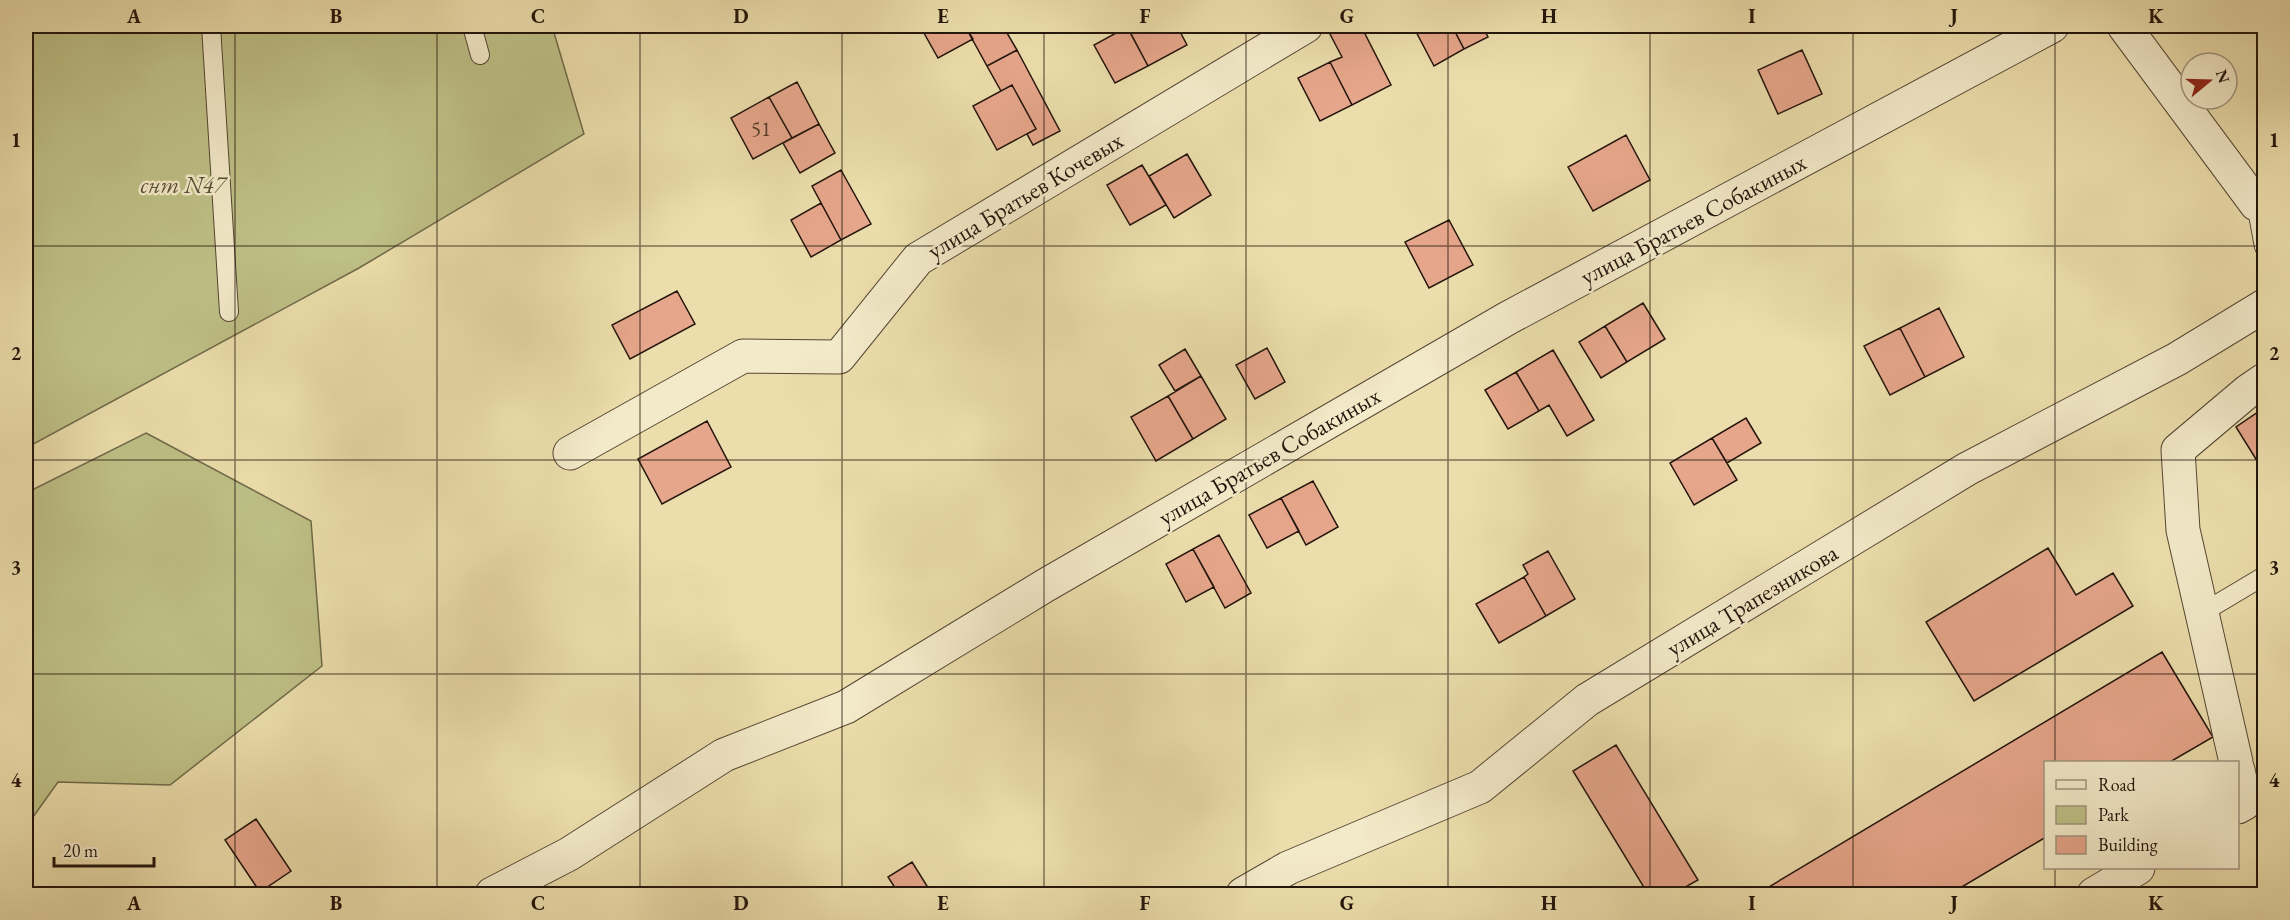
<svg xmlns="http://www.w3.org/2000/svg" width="2290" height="920" viewBox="0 0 2290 920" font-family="'EB Garamond',serif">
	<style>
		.green { fill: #bec086; stroke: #706a49; stroke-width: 1.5 }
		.building { fill: #e6a68b; stroke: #23150c; stroke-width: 1.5 }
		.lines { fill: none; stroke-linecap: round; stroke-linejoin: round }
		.service-casing { stroke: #554734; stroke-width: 20 }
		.minor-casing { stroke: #554734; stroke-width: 35 }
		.service { stroke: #f3eac9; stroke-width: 18 }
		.minor { stroke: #f3eac9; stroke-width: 33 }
		.grid { fill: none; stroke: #23150c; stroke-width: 1.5; stroke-opacity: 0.55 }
		.labels { text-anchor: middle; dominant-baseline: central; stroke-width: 5; stroke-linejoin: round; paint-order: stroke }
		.number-label { font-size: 21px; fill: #54392c }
		.park-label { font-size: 24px; font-style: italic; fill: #595137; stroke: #f3eac9 }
		.street-label { font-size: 24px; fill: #23150c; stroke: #f3eac9 }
		.neatline { fill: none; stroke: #23150c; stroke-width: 2 }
		.grid-label { font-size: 20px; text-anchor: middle; font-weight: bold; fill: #23150c }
	</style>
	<rect width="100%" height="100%" fill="#ecdeac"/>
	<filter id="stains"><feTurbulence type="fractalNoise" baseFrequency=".00333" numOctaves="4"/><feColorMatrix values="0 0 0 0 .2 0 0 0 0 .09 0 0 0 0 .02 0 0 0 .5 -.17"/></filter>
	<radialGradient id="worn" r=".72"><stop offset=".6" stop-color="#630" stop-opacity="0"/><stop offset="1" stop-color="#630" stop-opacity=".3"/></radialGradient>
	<path class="green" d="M26 26H552L584 134 359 268 26 448Z
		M146 433 311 521 322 666 170 785 58 782 26 827V493Z"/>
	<path class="building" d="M920 26H965L973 39 938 58Z
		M965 26H1003L1017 50 987 66Z
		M1127 26H1177L1187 45 1148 66Z
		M1346 26H1361L1391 85 1352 105 1330 62 1342 57 1330 34Z
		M1413 26H1452L1464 49 1434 66Z
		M1452 26H1482L1488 37 1464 49Z
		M1127 27 1148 66 1115 83 1094 45Z
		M1017 50 1060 131 1033 145 1027 134 1036 129 1012 85 1001 91 987 66Z
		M1802 50 1822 94 1778 114 1758 70Z
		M1330 62 1352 105 1320 121 1298 78Z
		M797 82 819 124 792 138 769 97Z
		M1012 85 1036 129 997 150 973 106Z
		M769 97 792 138 753 159 731 118Z
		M819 124 835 153 800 173 783 143Z
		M1626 135 1650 180 1593 211 1568 167Z
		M1187 154 1211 195 1174 218 1149 176Z
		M1142 165 1166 205 1130 225 1107 185Z
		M841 170 871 224 841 240 812 186Z
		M821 203 841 240 811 257 791 220Z
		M1449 220 1473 265 1429 288 1405 242Z
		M677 291 695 324 630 359 612 325Z
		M1643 303 1665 339 1627 362 1605 326Z
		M1939 308 1964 357 1925 377 1900 328Z
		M1605 326 1627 362 1601 378 1579 342Z
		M1900 328 1925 377 1890 395 1864 346Z
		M1267 348 1285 382 1255 399 1236 365Z
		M1185 349 1201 376 1175 391 1159 365Z
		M1553 350 1594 420 1567 436 1549 405 1539 411 1516 372Z
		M1516 372 1539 411 1508 429 1485 390Z
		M1201 376 1226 419 1193 439 1168 396Z
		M1168 396 1193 439 1156 461 1131 417Z
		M2264 408V472L2236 427Z
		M1746 418 1761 443 1727 463 1712 438Z
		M707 421 731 467 662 504 638 459Z
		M1712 438 1737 480 1694 505 1670 463Z
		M1313 481 1338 527 1306 545 1281 498Z
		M1281 498 1299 531 1267 548 1249 515Z
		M1219 535 1251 593 1225 608 1193 549Z
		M2048 548 2076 595 2113 573 2133 606 1974 701 1926 622Z
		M1193 549 1214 587 1186 602 1166 564Z
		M1548 551 1575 599 1546 616 1524 577 1528 574 1523 565Z
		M1524 577 1546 616 1499 643 1476 604Z
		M2162 652 2213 737 2170 762H2046V837L1950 894H1757Z
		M1616 745 1698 880 1673 894H1648L1573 771Z
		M256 819 291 871 260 892 225 840Z
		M912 862 932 894H899L888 877Z"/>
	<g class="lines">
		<defs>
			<path id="service" d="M211 26 229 312
				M472 26 480 55
				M2256 204 2264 247
				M2202 613 2264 576"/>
			<path id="minor" d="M2124 26 2256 204 2264 206
				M570 453 743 356 839 357 918 259 1306 26
				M2236 762 2183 530 2178 450 2248 391 2264 380
				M2238 770 2245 803 2238 807
				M492 894 569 854 724 755 846 707 1046 585 1508 318 2052 26
				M1243 894 1288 868 1480 787 1587 700 1967 469 2177 359 2264 306
				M2094 894 2138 868"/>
		</defs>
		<use href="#service" class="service-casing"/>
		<use href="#minor" class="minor-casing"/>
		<use href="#service" class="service"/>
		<use href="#minor" class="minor"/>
	</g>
	<path class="grid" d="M235 26V894M437 26V894M640 26V894M842 26V894M1044 26V894M1246 26V894M1448 26V894M1650 26V894M1853 26V894M2055 26V762M26 246H2264M26 460H2264M26 674H2264M2055 868V894"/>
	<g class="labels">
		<g class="number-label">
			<text x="761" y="128">51</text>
		</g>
		<g class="park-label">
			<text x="183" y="184">снт N47</text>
		</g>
		<g class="street-label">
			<text transform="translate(1025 195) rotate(-31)">улица Братьев Кочевых</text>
			<text transform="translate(1693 219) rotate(-28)">улица Братьев Собакиных</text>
			<text transform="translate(1269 456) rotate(-30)">улица Братьев Собакиных</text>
			<text transform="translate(1752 600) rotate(-31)">улица Трапезникова</text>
		</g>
	</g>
	<rect width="2290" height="920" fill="none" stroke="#ecdeac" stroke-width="66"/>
	<rect x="2044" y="761" width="195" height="108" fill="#f3eac9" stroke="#a0957d" stroke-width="1.5"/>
	<rect x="2056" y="780" width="30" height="9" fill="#f3eac9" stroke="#a0957d" stroke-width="1.5"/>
	<text x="2098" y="791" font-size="18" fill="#23150c">Road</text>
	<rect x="2056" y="806" width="30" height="18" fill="#bec086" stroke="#a0957d" stroke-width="1.5"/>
	<text x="2098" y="821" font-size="18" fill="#23150c">Park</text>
	<rect x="2056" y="836" width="30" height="18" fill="#e6a68b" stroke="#a0957d" stroke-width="1.5"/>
	<text x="2098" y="851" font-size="18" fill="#23150c">Building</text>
	<g transform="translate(2209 81) rotate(71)"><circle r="28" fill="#f3eac9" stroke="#a0957d" stroke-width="1.5"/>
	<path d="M0-4.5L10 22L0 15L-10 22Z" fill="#8f2418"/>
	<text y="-9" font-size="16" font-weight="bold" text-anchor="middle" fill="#23150c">N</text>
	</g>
	<path d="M54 857v9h100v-9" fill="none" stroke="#23150c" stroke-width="3"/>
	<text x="63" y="857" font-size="18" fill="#23150c" stroke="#f3eac9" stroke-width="4.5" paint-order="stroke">20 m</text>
	<rect x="33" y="33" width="2224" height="854" class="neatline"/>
	<g class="grid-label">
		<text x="134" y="23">A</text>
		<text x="336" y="23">B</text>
		<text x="538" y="23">C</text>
		<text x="741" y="23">D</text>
		<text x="943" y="23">E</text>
		<text x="1145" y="23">F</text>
		<text x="1347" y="23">G</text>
		<text x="1549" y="23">H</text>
		<text x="1752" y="23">I</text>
		<text x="1954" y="23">J</text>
		<text x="2156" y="23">K</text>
		<text x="16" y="147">1</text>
		<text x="2274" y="147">1</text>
		<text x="16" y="360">2</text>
		<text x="2274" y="360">2</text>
		<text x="16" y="574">3</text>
		<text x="2274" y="574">3</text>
		<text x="16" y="787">4</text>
		<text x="2274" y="787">4</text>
		<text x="134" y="910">A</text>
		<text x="336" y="910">B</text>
		<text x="538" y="910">C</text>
		<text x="741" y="910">D</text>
		<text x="943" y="910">E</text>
		<text x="1145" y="910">F</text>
		<text x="1347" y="910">G</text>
		<text x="1549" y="910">H</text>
		<text x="1752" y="910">I</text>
		<text x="1954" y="910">J</text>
		<text x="2156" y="910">K</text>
	</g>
	<rect width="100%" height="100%" filter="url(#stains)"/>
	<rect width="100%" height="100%" fill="url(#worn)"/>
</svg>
